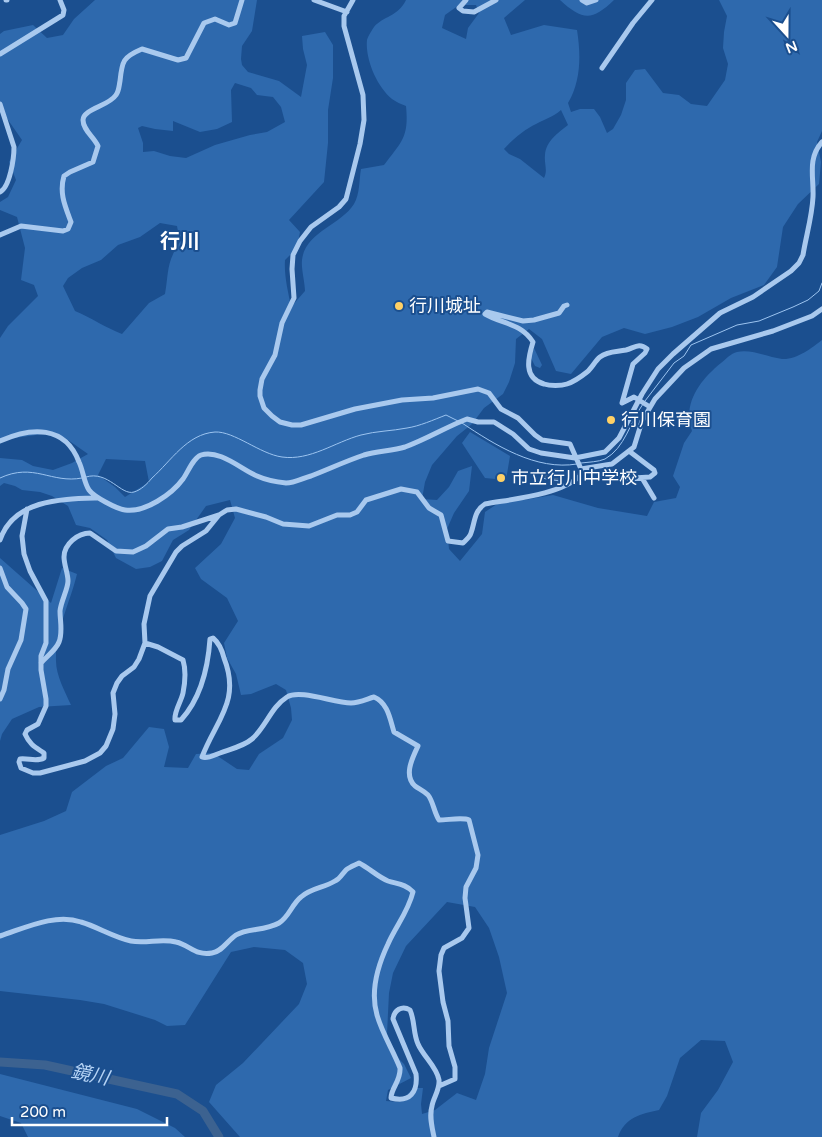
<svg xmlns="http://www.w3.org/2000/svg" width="822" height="1137" viewBox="0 0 822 1137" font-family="'Varela Round','Noto Sans JP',sans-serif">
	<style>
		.green { fill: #2e69ad; fill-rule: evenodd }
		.water { fill: #3c6290; stroke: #9cc4f0 }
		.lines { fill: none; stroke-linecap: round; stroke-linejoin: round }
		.stream { stroke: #9cc4f0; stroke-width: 1 }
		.river { stroke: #3c6290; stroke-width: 9 }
		.minor { stroke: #a9c9ee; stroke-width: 5 }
		.poi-dot { fill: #ffd166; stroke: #1b4f8f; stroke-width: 2 }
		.labels { text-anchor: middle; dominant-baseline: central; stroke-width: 4; stroke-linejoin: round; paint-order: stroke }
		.poi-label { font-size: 18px; fill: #fff; stroke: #1b4f8f; text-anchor: start }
		.water-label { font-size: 19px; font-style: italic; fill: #b5d3f5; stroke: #1b4f8f }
		.quarter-label { font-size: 20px; font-weight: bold; fill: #fff; stroke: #1b4f8f }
	</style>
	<rect width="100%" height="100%" fill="#1b4f8f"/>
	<path class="green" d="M95 0H257L252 31 242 46 241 59 242 65 248 72 279 81 301 97 307 65 303 49 302 36 325 32 333 45V78L328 110V143L324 182 289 220 300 232 297 248 285 260C284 276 288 291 291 307L305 291C305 283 301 268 302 260 305 232 341 225 354 204 360 194 359 180 361 169L384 165C402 141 409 137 406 106 401 104 396 102 392 99 377 87 365 59 367 40 368 36 372 30 374 27 383 16 398 17 406 0H525L504 18 511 35 544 25 577 30C581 55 581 81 568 103L571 112 580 109H594L600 117 607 133 613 129 621 115 626 100V83L635 70 645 69 663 93 679 95 691 104 707 106 725 80 728 64 723 48 724 32 727 16 719 0H822V131L817 142 821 162 819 184 798 204 783 227 777 267 764 285 731 298 698 317 672 327 645 334 624 328 602 337 571 374 556 371 542 339 529 329 516 339 515 363 509 382 503 394 484 408 472 424 457 436 432 465 425 482 422 499 437 500 449 487 458 471 472 466 469 491 454 513 447 529 449 549 460 561 482 534 485 512 503 500H524L553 495 598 508 647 516 654 502 676 498 680 487 673 476 684 443 692 431C682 404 700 380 721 363 725 360 731 353 737 352 752 349 767 357 782 359 796 360 812 348 822 340V1137H697L701 1113 718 1090 733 1062 725 1041 701 1040 680 1058 667 1096 659 1110C641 1114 625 1117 618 1137H240L209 1102 216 1085 243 1063 299 1004 307 984 303 963 285 950 254 947 231 952 185 1025 167 1026 155 1020 104 1004 80 1000 0 991V835L44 821 66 811 72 792 106 766 123 758 149 727 164 729 169 747 164 767 188 768 196 754 213 753 237 769 249 770 259 754 283 738 292 720 291 708 286 690 276 684 251 694 241 695 236 674 227 658 224 643 238 621 227 598 201 579 195 568 221 544 235 518 230 500 206 506 189 530 173 540 162 561 150 567 136 569 116 558 107 540 90 528 76 525 68 506 52 496 40 492 22 490 15 486 4 483 0 486V458L22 460 33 466 53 470 72 463 88 454 68 440 43 434 0 440V338L8 326 38 296 34 285 21 280 25 248 17 217 0 210V202L8 197 16 180 9 162 22 140 6 117 0 112V34L4 31 33 25 47 38 63 35 74 19ZM459 5H476L479 13 468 28 466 39 442 28 445 15ZM235 83 251 88 257 95 273 97 281 107 285 122 267 132 250 135 215 145 186 158 170 156 154 151 143 152V143L138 128 142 126 155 129 173 131V121L200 132 217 129 232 122 231 90ZM561 110 568 125C558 133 546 141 545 155 544 164 548 170 544 178L520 159 509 154 504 149C512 140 525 129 536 124 545 119 553 117 561 110ZM160 223 177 226 180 242C166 263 169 271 165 294L149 303 122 334C106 328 92 318 75 311L63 286 68 278 82 268 101 260 118 245 140 237ZM106 459 145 461 149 482 125 497 115 487 98 475ZM447 902 475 907 489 928 499 957 507 993 489 1048 485 1074 476 1100 457 1093 435 1110 422 1114 421 1104 423 1088H414L399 1102 386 1101 388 1090 411 1078 404 1064 391 1051 387 1034 389 993 393 973 406 946Z
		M560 0H614C592 21 583 21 560 0Z
		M534 348 542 365 540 368 535 366 531 358Z
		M470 432 510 456 506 480 485 478 462 443Z
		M0 558 51 603 62 568 77 574C70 603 55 631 56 661 56 675 65 692 71 705L39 707 12 719 2 734 0 741Z
		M0 1074 137 1109 175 1128 185 1137H28L21 1123 0 1116Z"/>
	<path class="water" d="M542 472 561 474 560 481 541 478Z"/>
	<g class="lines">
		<path class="stream" d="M645 401 674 363 684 356 691 345 737 325 759 321 793 307 808 300 819 291 822 283
			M462 423C495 445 536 471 577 464
			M581 463C589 462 598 462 605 459 625 448 630 422 643 404
			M86 477C108 470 121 496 134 492 141 490 147 484 152 478 171 461 187 434 215 432 234 431 260 454 282 457 310 461 335 442 361 435 376 431 392 431 407 428 420 426 433 420 446 415L458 421
			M0 478C34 462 51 484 82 478"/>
		<path class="river" d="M0 1062 45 1065 177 1094 203 1111 219 1137"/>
		<path class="minor" d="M6 0H7
			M314 0 347 12
			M466 0 459 8 463 11 474 12 496 0
			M582 0 587 3 596 0
			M0 54 63 15 64 10 60 0
			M602 68 633 23 652 0
			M0 104 14 147C14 158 10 187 0 192
			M0 235 21 226 63 231 68 229 71 222C65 206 59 193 64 176L70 172 93 162 98 146C94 137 83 130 83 120 83 109 109 106 116 95 119 91 119 86 120 81 122 61 123 57 142 49L178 60 186 58 204 23 215 19 229 25 235 23 242 0
			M567 305 564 306 559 313 534 320 523 321 487 312 485 314C502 324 521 323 533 342 528 358 523 378 544 384 550 386 561 386 567 384 573 382 582 376 587 372 592 368 595 361 600 357 608 351 616 352 626 350 634 348 639 342 647 349L645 353 633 364 622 403 634 397 650 407
			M0 441C31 427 65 425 79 462 83 470 84 483 89 490 94 497 117 509 125 510 145 513 172 494 183 479 188 472 193 458 201 455 219 449 241 469 257 476 266 480 276 482 286 483 295 483 303 478 311 476 329 469 346 461 364 455 377 451 392 451 405 447 427 439 446 427 467 419L478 422H494L513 434 529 449 541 453 575 458 605 452 619 438 642 394 658 369 673 354 720 313 753 297 791 271 799 263 803 255C806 236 812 217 813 197 814 177 807 159 822 142
			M581 469 612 464 634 447 642 421 655 399 684 368 711 349 773 331 812 316 822 309
			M615 477 618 479 650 477 655 473 654 470 629 451
			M642 478 654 498
			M27 509 22 536 24 554 30 571 46 601V643L41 656V670L46 699V706L38 724 27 730 25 734C30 745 35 747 44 753V758C37 762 28 758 20 759L19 762 21 768 33 773H40L85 761 100 753 106 746 113 729 115 714 113 693 117 683 122 676 134 667 139 659 145 643 144 624 150 596 176 552 182 546 206 531 219 515 227 510 236 509 266 517 283 524 309 526 337 515H350L357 512 366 500 401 489 417 492 429 508 441 515 448 541 463 543C466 540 470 537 471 533 475 522 474 511 485 504 512 499 560 495 580 476L581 469 570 444 542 440 535 435 518 418 501 409 489 393 478 389 433 398 402 400 355 409 301 425H292L280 422 272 416 264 408 260 396V390L262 379 275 355 282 323 294 298 292 269 293 255 300 241 311 227 339 207 346 199 360 144 364 120 363 95 344 26V16L353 0
			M0 540C14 499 62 499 98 498
			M0 568 7 587 22 603 26 609 21 640 8 669 4 690 0 699
			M145 643 158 647 183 660C186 670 185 683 183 693 181 702 174 711 175 720H181C201 698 208 668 210 639L213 638C219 643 222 650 224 658 241 701 216 720 202 757 208 759 214 755 220 753 231 749 244 746 252 739 266 727 271 707 287 697 300 689 334 703 351 703 359 703 367 699 374 697 388 703 390 719 394 732L418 746C413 757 403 775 415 786 419 789 424 791 428 795 433 801 434 812 439 820 448 820 463 817 469 820L478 855 476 868 466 887 465 898 469 928 462 938 444 948 441 955 439 971 443 1002 448 1021 449 1046 455 1067V1079L439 1086
			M41 663C47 656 56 650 59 642 63 632 60 621 60 611 61 601 68 589 68 581 68 573 64 565 64 557 64 544 78 533 90 533L116 551 133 552 146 546 168 529 182 527 219 515
			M0 936C25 928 55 913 81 922 98 927 113 937 131 941 146 944 161 938 176 942 190 945 195 956 212 953 223 951 227 941 236 935 247 928 265 931 279 923 289 917 292 904 301 897 311 888 324 888 335 881 340 879 342 874 346 870 349 867 355 865 359 863 369 868 378 877 388 881 397 884 406 884 413 892 408 912 396 926 388 944 378 965 370 991 377 1015 382 1033 393 1050 400 1068 401 1081 391 1088 391 1098 410 1103 418 1092 416 1074L393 1019C394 1010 402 1005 410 1010 415 1021 413 1033 418 1044 423 1056 437 1067 439 1080 440 1090 433 1098 432 1106 429 1116 432 1127 434 1137"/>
	</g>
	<g class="poi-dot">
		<circle cx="399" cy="306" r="5"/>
		<circle cx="611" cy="420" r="5"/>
		<circle cx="501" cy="478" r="5"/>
	</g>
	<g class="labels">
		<g class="poi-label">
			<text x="409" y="306">行川城址</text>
			<text x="621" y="420">行川保育園</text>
			<text x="511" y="478">市立行川中学校</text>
		</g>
		<g class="water-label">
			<text transform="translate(90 1075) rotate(12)">鏡川</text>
		</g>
		<g class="quarter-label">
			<text x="180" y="242">行川</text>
		</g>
	</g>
	<g transform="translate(787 35) rotate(159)" stroke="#1b4f8f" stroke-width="4" paint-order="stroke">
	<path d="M0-4L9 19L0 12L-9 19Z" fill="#ffffff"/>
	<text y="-8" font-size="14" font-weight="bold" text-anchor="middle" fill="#ffffff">N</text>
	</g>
	<path d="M12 1117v8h155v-8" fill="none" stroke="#ffffff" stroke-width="2.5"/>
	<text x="20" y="1117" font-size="15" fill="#ffffff" stroke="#1b4f8f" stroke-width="4" paint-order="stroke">200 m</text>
</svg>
